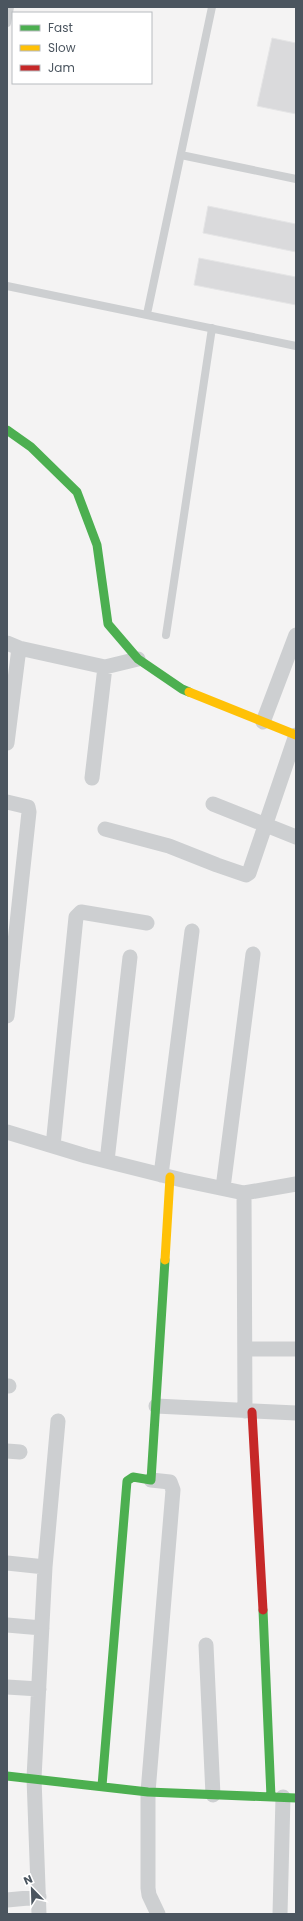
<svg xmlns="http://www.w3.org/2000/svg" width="303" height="1921" viewBox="0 0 303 1921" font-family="Poppins,sans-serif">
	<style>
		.building { fill: #dadadc; stroke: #e5e5e6 }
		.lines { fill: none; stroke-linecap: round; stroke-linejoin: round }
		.lane { stroke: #cdcfd1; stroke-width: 8 }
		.street { stroke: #cdcfd1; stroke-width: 15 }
		.fast { stroke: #4caf50; stroke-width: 9 }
		.slow { stroke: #ffc107; stroke-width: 9 }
		.jam { stroke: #c62828; stroke-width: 9 }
	</style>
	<rect width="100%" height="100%" fill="#f4f3f3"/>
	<path class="building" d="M272 38 296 43V114L257 106Z
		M208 206 296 224V252L203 233Z
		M199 258 296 277V305L194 285Z"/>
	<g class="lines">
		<path class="lane" d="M7 23 10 7
			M181 155 296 179
			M7 286 296 346
			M147 314 212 7
			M166 635 212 328"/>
		<path class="street" d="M7 643 19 648 105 667 138 659
			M263 722 296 635
			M7 743 19 648
			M92 778 105 667
			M7 802 28 807 29 812 7 1016
			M213 804 296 837
			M105 829 169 846 217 865 246 875 249 873 296 735
			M7 1132 86 1156 182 1180 244 1193 296 1184
			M53 1146 76 917 81 912 147 923
			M107 1161 130 957
			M161 1175 192 931
			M223 1188 253 954
			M244 1193 245 1411
			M245 1349H296
			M7 1386H9
			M156 1406 296 1413
			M7 1451 20 1452
			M151 1480 170 1482 173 1490 148 1792V1888L149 1895 158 1914
			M7 1563 45 1567
			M7 1625 42 1628
			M206 1645 213 1795
			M7 1687 39 1689
			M7 1900 39 1897
			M39 1914 34 1778 45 1567 58 1421
			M280 1914 283 1797"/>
		<path class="fast" d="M7 430 31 447 77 492 97 545 108 624 138 659 182 689 189 692
			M263 1610 271 1797
			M7 1776 148 1792 296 1798
			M102 1786 127 1481 133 1477 151 1480 165 1260"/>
		<path class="slow" d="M189 692 296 735
			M165 1260 170 1177"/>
		<path class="jam" d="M252 1412 263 1610"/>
	</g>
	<rect width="303" height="1921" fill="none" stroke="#4b555f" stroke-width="16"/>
	<rect x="12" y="12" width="140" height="72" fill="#ffffff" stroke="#b7bbbf"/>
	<rect x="20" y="25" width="20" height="6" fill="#4caf50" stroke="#b7bbbf"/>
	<text x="48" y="32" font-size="12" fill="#4b555f">Fast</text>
	<rect x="20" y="45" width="20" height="6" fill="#ffc107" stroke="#b7bbbf"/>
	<text x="48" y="52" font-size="12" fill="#4b555f">Slow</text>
	<rect x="20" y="65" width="20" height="6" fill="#c62828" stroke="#b7bbbf"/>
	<text x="48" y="72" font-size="12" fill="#4b555f">Jam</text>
	<g transform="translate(32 1889) rotate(337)" stroke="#ffffff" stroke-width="3" paint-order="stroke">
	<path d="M0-3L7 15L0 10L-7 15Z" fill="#4b555f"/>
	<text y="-6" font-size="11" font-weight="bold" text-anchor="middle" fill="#4b555f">N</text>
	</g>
</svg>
